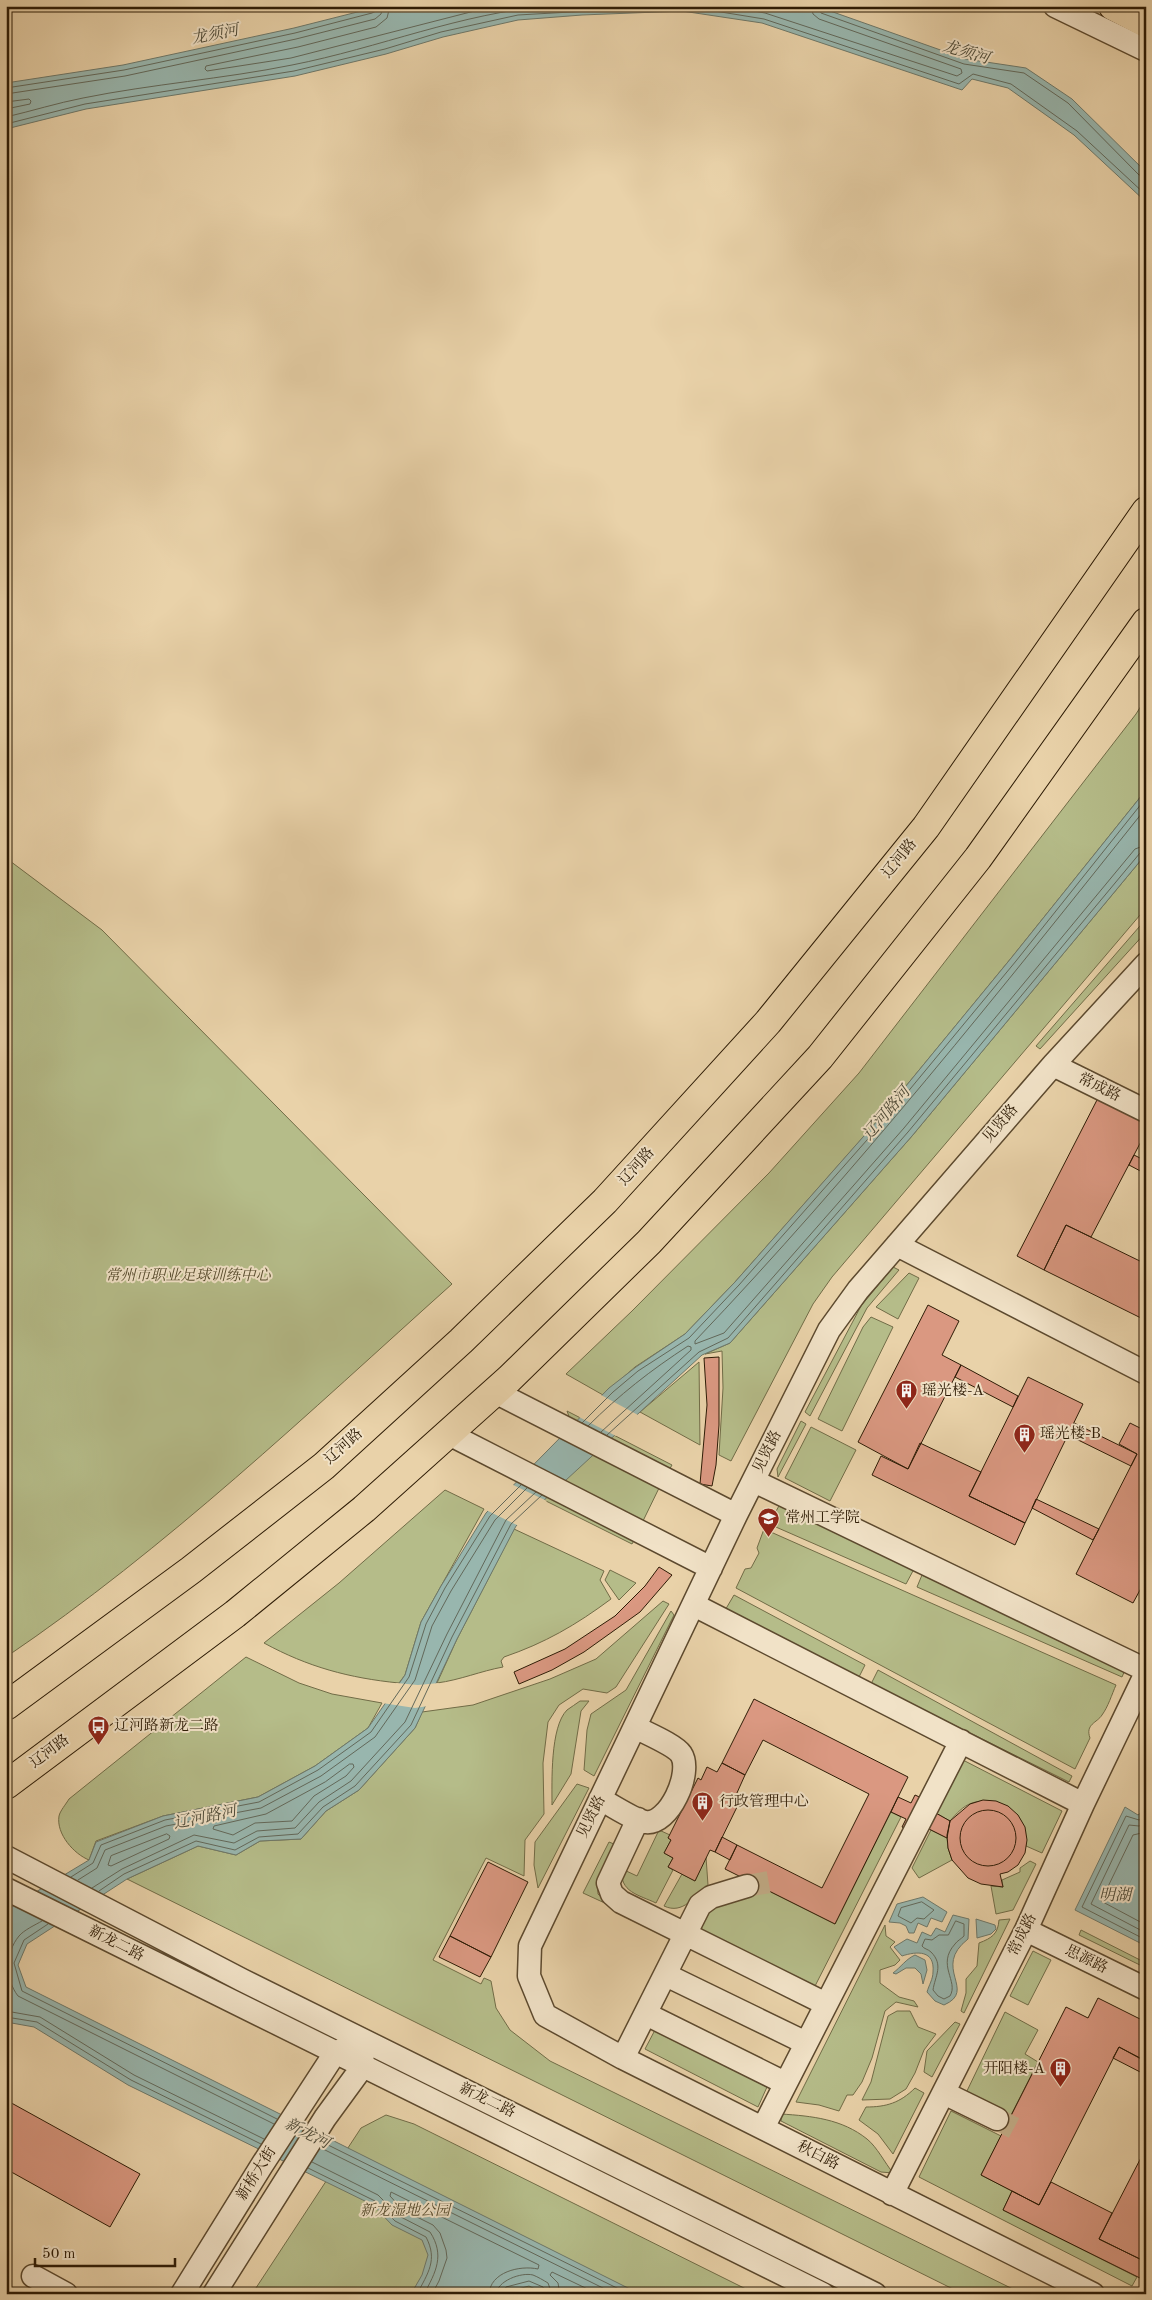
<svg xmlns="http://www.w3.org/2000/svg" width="1152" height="2300" viewBox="0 0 1152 2300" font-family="'Old Standard TT','Noto Serif SC',serif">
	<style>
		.green { fill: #b5bc89; stroke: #716c47 }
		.water { fill: #98b6ae; stroke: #6d786a }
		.pier { fill: #e9d2a9 }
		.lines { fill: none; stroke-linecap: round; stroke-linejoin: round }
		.shore { stroke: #62685a; stroke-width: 1 }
		.building { fill: #da9881; stroke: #2d1b05 }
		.minor-tunnel { stroke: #c3ad88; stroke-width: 22; stroke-dasharray: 22 11; stroke-linecap: butt }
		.minor-casing { stroke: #5c492e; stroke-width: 25 }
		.major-casing { stroke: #2d1b05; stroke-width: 30 }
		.highway-casing { stroke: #2d1b05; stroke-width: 30 }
		.minor { stroke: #f1e2c7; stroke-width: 22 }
		.major { stroke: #e9d2a9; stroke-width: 28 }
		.highway { stroke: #e9d2a9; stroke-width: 28 }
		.labels { text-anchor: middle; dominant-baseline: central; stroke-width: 4; stroke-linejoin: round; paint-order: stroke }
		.street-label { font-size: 15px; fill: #2d1b05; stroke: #f1e2c7 }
		.park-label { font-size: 15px; font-style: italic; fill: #564b2d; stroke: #f1e2c7 }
		.poi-label { font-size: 15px; fill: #2d1b05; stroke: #f1e2c7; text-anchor: start }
		.water-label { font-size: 16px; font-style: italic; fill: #4d4a38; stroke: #f1e2c7 }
	</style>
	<rect width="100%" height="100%" fill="#e9d2a9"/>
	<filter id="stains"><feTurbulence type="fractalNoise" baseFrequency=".004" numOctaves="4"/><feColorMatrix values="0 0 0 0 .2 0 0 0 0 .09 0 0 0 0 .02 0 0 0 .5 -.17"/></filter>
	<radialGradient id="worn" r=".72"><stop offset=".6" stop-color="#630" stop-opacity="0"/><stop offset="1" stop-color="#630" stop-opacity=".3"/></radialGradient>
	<path class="green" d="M1146 698V790L1012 957 874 1125 735 1282 685 1334 635 1367 603 1395 566 1374 632 1311 769 1173 859 1073 1136 714Z
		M1146 854V908L832 1277 813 1304 731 1461 719 1455 723 1388 722 1351 705 1354 730 1343 912 1136Z
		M6 858 102 930 452 1284C308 1413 167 1548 6 1657Z
		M1146 919V932L1040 1049 1036 1046Z
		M893 1267 899 1270 867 1308 810 1416 805 1412 861 1306Z
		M909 1273 919 1278 898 1319 876 1307Z
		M871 1317 893 1327 842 1431 818 1419 863 1327Z
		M699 1362 700 1445 640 1412Z
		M567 1411 672 1465 668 1472 570 1419Z
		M801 1421 806 1424 778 1477 777 1469Z
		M811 1427 856 1450 830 1501 785 1478Z
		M566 1435 661 1484 642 1523 546 1475Z
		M534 1487 636 1537 632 1544 526 1491Z
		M445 1490 484 1509 421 1622 405 1675 399 1683C349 1678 308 1667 264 1643L339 1583Z
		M780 1504 914 1569 906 1584 769 1524Z
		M514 1529 604 1571 600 1580 611 1599C576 1625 545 1643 504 1657L501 1661 503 1667C481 1671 460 1680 437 1683L457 1639Z
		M764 1529 1116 1685C1112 1694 1108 1707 1102 1715 1097 1723 1085 1724 1090 1738L1075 1769 736 1588 745 1569 751 1568 759 1553 757 1548Z
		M610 1570 636 1583 619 1600 605 1580Z
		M922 1575 1125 1670 1122 1677 917 1587Z
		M734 1595 865 1665 857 1681 724 1612Z
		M663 1601 669 1604 616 1687 607 1693 583 1689 559 1705 548 1722 543 1763 544 1814 525 1840 524 1876 486 1858 433 1960 481 1984 484 1978 491 1981 496 2008 510 2030 550 2061 1023 2294H963L127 1879 198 1846 236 1855 260 1841 301 1839 326 1811 359 1790 415 1728 422 1712 473 1705 550 1679 596 1659Z
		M671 1611 674 1615 594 1776 584 1770 587 1730 591 1714 626 1690Z
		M246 1657 299 1683 332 1694 382 1703 368 1728 315 1766 258 1797 163 1816 96 1841 89 1860C74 1854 56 1834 59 1816 60 1811 66 1804 69 1799Z
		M878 1670 1072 1776 1069 1782 871 1684Z
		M580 1701H589L581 1711 571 1774 552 1805C552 1782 550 1727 567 1710 571 1707 576 1704 580 1701Z
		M961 1759 1062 1811 1042 1853 1026 1846C1025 1839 1025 1829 1022 1823 1014 1805 990 1797 972 1803 963 1806 956 1814 950 1821L934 1812Z
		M577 1784 589 1788 538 1888 534 1865 535 1842Z
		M891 1812 901 1817 813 1990 699 1932 710 1909 740 1898 769 1891 835 1924Z
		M659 1830 670 1835 668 1838 671 1840 664 1853 673 1858 668 1867 673 1870 656 1903C639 1895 619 1892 622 1869L637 1876Z
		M931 1830 947 1838 948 1848 952 1860 919 1878 912 1868Z
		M609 1842 614 1844 597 1881 598 1894 609 1905 583 1893Z
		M706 1857 708 1885C695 1896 683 1915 664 1906L682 1874 695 1881Z
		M1030 1861 1036 1864 1013 1910 996 1914 991 1886 1003 1887 1002 1880 1020 1872V1868Z
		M1010 1919 964 2013 961 2011 966 1993V1979L977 1966 979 1943C992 1938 998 1934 999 1920Z
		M885 1925 886 1936 895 1942 890 1947 900 1960 895 1965 880 1970V1983L899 1997 914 2001 918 2007 896 2002 885 2011 872 2058 862 2082 853 2095H847L839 2111 819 2105 796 2102Z
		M1081 1930 1146 1963V1968L1079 1935Z
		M1033 1951 1051 1960 1028 2005 1010 1996Z
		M897 2011H910L918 2027 936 2034 924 2050 915 2073 906 2089 890 2099 862 2100 871 2082 888 2016Z
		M1005 2012 1038 2030 1025 2054 1038 2062 1011 2115 966 2093Z
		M955 2022 960 2024 932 2077 924 2072 927 2051Z
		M655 2030 767 2087 758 2107 645 2049Z
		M915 2088 924 2093 893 2154 878 2134 859 2120 866 2107C886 2107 900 2103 915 2088Z
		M951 2111 1001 2136 981 2175 1012 2191 1003 2210 1137 2277 1132 2286 919 2177Z
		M781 2114C812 2116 842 2119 867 2139 877 2147 885 2163 893 2173L881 2172 781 2121Z
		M386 2115 414 2124 756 2294H252L361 2128Z"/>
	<path class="water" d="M381 6H816L966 59 1026 68 1072 99 1146 172V202L1074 135 1008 88 972 79 962 90 762 23 682 11 582 15 518 20 443 37 386 54 295 76 86 109 6 129V83L123 65 294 28Z
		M1146 790V854L912 1136 730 1343 702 1355 516 1526 457 1639 415 1728 359 1790 326 1811 301 1839 260 1841 236 1855 198 1846 127 1879 27 1944 18 1965 26 1987 640 2294H545L529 2286 499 2294H411L422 2275 428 2255 422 2240 392 2225 373 2205 128 2085 34 2027 6 2022V1910L89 1860 96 1842 163 1816 258 1797 315 1766 368 1728 405 1675 421 1622 441 1586 486 1513 609 1388 636 1367 685 1334 735 1282 878 1120 1012 957Z
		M1125 1807 1138 1815 1146 1809V1946L1075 1910Z
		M923 1897 947 1912 942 1922 931 1918 927 1927 918 1923 914 1933H909L906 1926 900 1923 889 1922 897 1904Z
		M953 1915 969 1919 968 1939C931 1968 978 1990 944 2005L935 2001 927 1992C929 1985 933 1979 933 1972 935 1950 917 1951 902 1956L894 1947 907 1939 917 1943 922 1932 931 1936 936 1928 945 1932Z
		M976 1919 995 1925 996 1929 991 1934 977 1938Z
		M915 1955 925 1960 927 1970 923 1984 921 1974 915 1968H906L896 1974 893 1973C901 1967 906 1959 915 1955Z"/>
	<path class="pier" d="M601 1395 638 1415 616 1436 579 1417Z
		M511 1484 547 1501 519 1526 486 1510Z
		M396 1683 418 1685 439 1683 428 1706 415 1708 382 1703Z"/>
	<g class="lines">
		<path class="shore" d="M390 6 387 18 376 27 298 47 206 66 205 69 207 71 291 58 494 6
			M684 6 764 19 959 84 973 74 1011 84 1077 131 1146 195
			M725 6 765 13 957 76 962 73 961 69 819 19 813 14 811 6
			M818 6 821 13 964 64 1024 73 1068 103 1139 175 1146 176
			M6 88 124 70 295 33 372 13 376 11 377 6
			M6 94 125 76 296 39 375 19 381 14 383 6
			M6 102 29 99 31 101 30 104 6 109
			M6 117C32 111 57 103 83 98 152 84 223 79 292 65 379 48 461 13 549 6
			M6 124 85 104 294 71 385 49 441 32 518 15 676 6
			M1146 808C1001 990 856 1172 695 1341V1344L724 1333 904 1128 1135 849 1146 845
			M582 1423 613 1392 638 1371 689 1338 739 1285 882 1123 1016 961 1146 798
			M588 1426C619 1395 651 1370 688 1346L691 1347V1350L601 1432
			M607 1435 699 1352 728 1338 908 1132 1140 853 1146 851
			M350 1764H353L354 1767 346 1776 314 1796 292 1821 255 1823 233 1835 213 1829 214 1826 266 1814 325 1782Z
			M1146 1816 1139 1820 1126 1816 1082 1907 1146 1940
			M1146 1824 1139 1826 1129 1825 1091 1904 1146 1933
			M1146 1832 1133 1835 1101 1901 1146 1925
			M167 1834 170 1836 169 1839 111 1866 108 1865 111 1856Z
			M71 1877 93 1863 101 1845 165 1820 259 1802 318 1770 371 1732 409 1677 426 1624 445 1588 490 1516 521 1485
			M78 1880 97 1868 105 1850 166 1826 261 1808 321 1776 375 1737 415 1680 432 1626 451 1591 495 1520 527 1488
			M92 1888 122 1869 194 1835 234 1843 257 1831 295 1828 319 1802 351 1781 405 1722 447 1634 506 1520 536 1492
			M99 1891 124 1874 196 1841 235 1850 259 1837 298 1834 323 1807 355 1786 411 1725 452 1637 511 1524 542 1495
			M922 1902 934 1910 924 1919 917 1918 911 1923 898 1916 901 1908Z
			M42 1921C35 1925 24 1930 19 1936 5 1953 5 1979 18 1996L274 2124
			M956 1921 964 1924V1936C961 1939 957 1941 955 1944 936 1965 959 1981 950 1996L944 1999 938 1996 933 1990C935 1976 944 1965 931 1952 928 1949 924 1949 922 1946L925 1939 932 1940 939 1935H948Z
			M48 1924 24 1940 14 1963 22 1991 277 2119
			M6 2011 40 2017 134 2075 264 2139
			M6 2017 37 2022 131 2080 261 2144
			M324 2143 629 2294
			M321 2148 615 2294
			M312 2162 378 2195 399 2216 430 2232C445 2255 436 2272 424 2294
			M308 2168 375 2201 395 2221 426 2237C438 2260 428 2273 417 2294
			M432 2294 439 2281 447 2258 446 2250 440 2233 433 2225 403 2210 390 2196 391 2192 539 2265 538 2269C520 2265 490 2272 489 2294
			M496 2294C497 2281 521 2272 533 2275 538 2277 543 2280 548 2283L552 2294
			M502 2294 506 2287 529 2281 543 2287 546 2294
			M560 2294 558 2283 550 2275 552 2272 598 2294"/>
	</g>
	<path class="building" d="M1098 1098 1146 1122V1132L1091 1237 1066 1225 1044 1270 1017 1256Z
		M1134 1155 1146 1161V1174L1129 1165Z
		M1066 1225 1146 1264V1308L1141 1318 1044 1270Z
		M928 1305 959 1321 942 1355 961 1365 908 1469 858 1442Z
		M719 1357V1425L716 1465 712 1486 700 1484 707 1405 704 1358Z
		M961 1365 1018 1396 1013 1407 955 1377Z
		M1028 1377 1083 1404 1025 1523 969 1496Z
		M1074 1423 1137 1454 1131 1466 1068 1435Z
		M1130 1423 1146 1431V1579L1133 1603 1076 1574 1137 1454 1119 1444Z
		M920 1443 981 1472 969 1496 1025 1523 1015 1545 872 1475 881 1456 908 1469Z
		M1036 1499 1099 1529 1093 1540 1032 1508Z
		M659 1567 672 1575 640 1612 584 1652 552 1670 519 1684 514 1672 565 1649 615 1616 645 1586Z
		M754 1699 908 1777 835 1924 725 1869 737 1845 822 1888 869 1794 763 1740 745 1775 722 1763Z
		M722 1763 745 1775 732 1804 737 1807 715 1852 710 1850 695 1881 668 1867 673 1858 664 1853 671 1840 668 1838 698 1778 701 1780 707 1767 717 1772Z
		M915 1795 937 1805 934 1812 950 1821 947 1838 927 1828 922 1838 902 1827 906 1819 891 1812 898 1797 911 1803Z
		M983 1800 996 1801 1008 1806 1018 1815 1025 1827 1027 1840 1025 1853 1018 1865 1008 1872 1000 1874 1003 1887 981 1884 968 1878 952 1860 948 1848 947 1835 950 1821 970 1804Z
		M960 1838a28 28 0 1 1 56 0a28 28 0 1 1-56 0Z
		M722 1837 737 1845 730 1860 715 1852Z
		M488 1862 528 1882 491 1957 450 1936Z
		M450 1936 491 1957 480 1977 439 1957Z
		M1098 1998 1146 2022V2050L1141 2059 1119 2047 1039 2205 981 2175 1066 2007 1088 2018Z
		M1119 2047 1146 2061V2075L1113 2058Z
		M6 2100 140 2174 110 2227 6 2169Z
		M1146 2148V2262L1099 2239Z
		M1051 2182 1112 2213 1099 2239 1146 2262V2281L1003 2210 1012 2191 1039 2205Z"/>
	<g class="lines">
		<path class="minor-tunnel" d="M747 1886 769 1882
			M997 2119 1014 2128"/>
		<defs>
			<path id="minor" d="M1055 6 1146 50
				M1053 1065 1146 1111
				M897 1245 1146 1373
				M495 1392 736 1515
				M449 1434 711 1568
				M754 1481 1146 1670
				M694 1605 1083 1804
				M600 1799C612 1805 632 1819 645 1822 669 1826 693 1772 681 1754 675 1745 646 1733 635 1727
				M638 1819 608 1883 612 1894 621 1902 826 2004
				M6 1857 242 1980 875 2294
				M6 1889 823 2294
				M1026 1930 1146 1989
				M666 1975 806 2043
				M646 2014 785 2083
				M623 2058 700 1905 711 1897 747 1886
				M944 2093 997 2119
				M763 2128 961 1741
				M892 2194 1026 1930 1083 1804 1146 1673
				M33 2276 66 2294
				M182 2294 262 2165 335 2053 347 2047
				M214 2294 325 2118 363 2066 362 2051
				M1093 2294 623 2058 545 2015 529 1976 530 1946 736 1515 829 1330 858 1290 1053 1065 1146 964"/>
			<path id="major" d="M6 1706 191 1570 324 1466 461 1341 605 1201 768 1022 926 827 1146 511
				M6 1785 235 1614 364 1509 509 1379 649 1242 820 1057 978 858 1146 622"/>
			<path id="highway" d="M1113 6 1146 23"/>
		</defs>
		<use href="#minor" class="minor-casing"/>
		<use href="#major" class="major-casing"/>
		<use href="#highway" class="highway-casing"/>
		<use href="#minor" class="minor"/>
		<use href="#major" class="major"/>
		<use href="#highway" class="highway"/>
	</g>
	<defs>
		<symbol id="building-pin" viewBox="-11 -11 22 30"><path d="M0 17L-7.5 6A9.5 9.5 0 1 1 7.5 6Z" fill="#8f2418" stroke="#f1e2c7"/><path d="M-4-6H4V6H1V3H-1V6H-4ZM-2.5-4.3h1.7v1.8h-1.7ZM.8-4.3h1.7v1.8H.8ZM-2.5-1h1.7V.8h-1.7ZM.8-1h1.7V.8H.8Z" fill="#fff"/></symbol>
		<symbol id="university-pin" viewBox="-11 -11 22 30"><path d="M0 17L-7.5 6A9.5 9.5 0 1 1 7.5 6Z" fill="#8f2418" stroke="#f1e2c7"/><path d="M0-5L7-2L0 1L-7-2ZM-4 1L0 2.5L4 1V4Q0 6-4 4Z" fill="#fff"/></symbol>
		<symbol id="bus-pin" viewBox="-11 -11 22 30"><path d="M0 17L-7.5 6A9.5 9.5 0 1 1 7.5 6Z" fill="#8f2418" stroke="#f1e2c7"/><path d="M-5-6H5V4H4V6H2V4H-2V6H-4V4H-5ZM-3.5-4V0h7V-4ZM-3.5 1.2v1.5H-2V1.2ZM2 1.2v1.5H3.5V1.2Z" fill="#fff"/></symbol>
	</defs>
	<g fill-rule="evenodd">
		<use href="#building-pin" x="894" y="1378" width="25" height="34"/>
		<use href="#building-pin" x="1012" y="1422" width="25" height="34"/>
		<use href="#university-pin" x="756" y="1506" width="25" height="34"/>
		<use href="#bus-pin" x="86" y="1714" width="25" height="34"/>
		<use href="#building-pin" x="690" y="1790" width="25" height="34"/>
		<use href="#building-pin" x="1048" y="2056" width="25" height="34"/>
	</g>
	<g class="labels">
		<g class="street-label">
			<text transform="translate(900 859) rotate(-51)">辽河路</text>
			<text transform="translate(1099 1088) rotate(26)">常成路</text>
			<text transform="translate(1001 1124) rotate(-49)">见贤路</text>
			<text transform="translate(637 1167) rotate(-48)">辽河路</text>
			<text transform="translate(344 1447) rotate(-42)">辽河路</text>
			<text transform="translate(768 1452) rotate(-64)">见贤路</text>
			<text transform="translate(50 1752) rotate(-37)">辽河路</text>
			<text transform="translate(592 1817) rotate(-64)">见贤路</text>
			<text transform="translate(1023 1935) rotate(-64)">常成路</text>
			<text transform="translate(116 1944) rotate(27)">新龙二路</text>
			<text transform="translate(1086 1960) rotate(26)">思源路</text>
			<text transform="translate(487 2101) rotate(26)">新龙二路</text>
			<text transform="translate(818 2156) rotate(27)">秋白路</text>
			<text transform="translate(257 2174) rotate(-58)">新桥大街</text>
		</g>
		<g class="park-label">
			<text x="188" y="1276">常州市职业足球训练中心</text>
			<text x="405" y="2211">新龙湿地公园</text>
		</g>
		<g class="poi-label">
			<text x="922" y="1391">瑶光楼-A</text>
			<text x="1040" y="1434">瑶光楼-B</text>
			<text x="785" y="1518">常州工学院</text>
			<text x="114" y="1726">辽河路新龙二路</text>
			<text x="719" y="1802">行政管理中心</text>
			<text x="1045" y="2069" text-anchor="end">开阳楼-A</text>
		</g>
		<g class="water-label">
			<text transform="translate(215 35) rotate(-11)">龙须河</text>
			<text transform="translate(966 53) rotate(16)">龙须河</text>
			<text transform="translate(887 1114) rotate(-50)">辽河路河</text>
			<text transform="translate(205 1818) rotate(-12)">辽河路河</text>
			<text x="1115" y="1896">明湖</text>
			<text transform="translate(307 2134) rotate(27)">新龙河</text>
		</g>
	</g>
	<rect width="1152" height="2300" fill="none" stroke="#e9d2a9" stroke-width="25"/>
	<rect x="8" y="8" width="1137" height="2285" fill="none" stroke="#2d1b05" stroke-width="2.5"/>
	<rect x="12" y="12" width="1127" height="2275" fill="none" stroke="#2d1b05"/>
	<path d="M35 2258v8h140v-8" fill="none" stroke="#2d1b05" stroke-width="2.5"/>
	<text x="42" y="2258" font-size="15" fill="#2d1b05" stroke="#f1e2c7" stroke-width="4" paint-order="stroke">50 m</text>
	<rect width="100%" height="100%" filter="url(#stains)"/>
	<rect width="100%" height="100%" fill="url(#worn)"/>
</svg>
